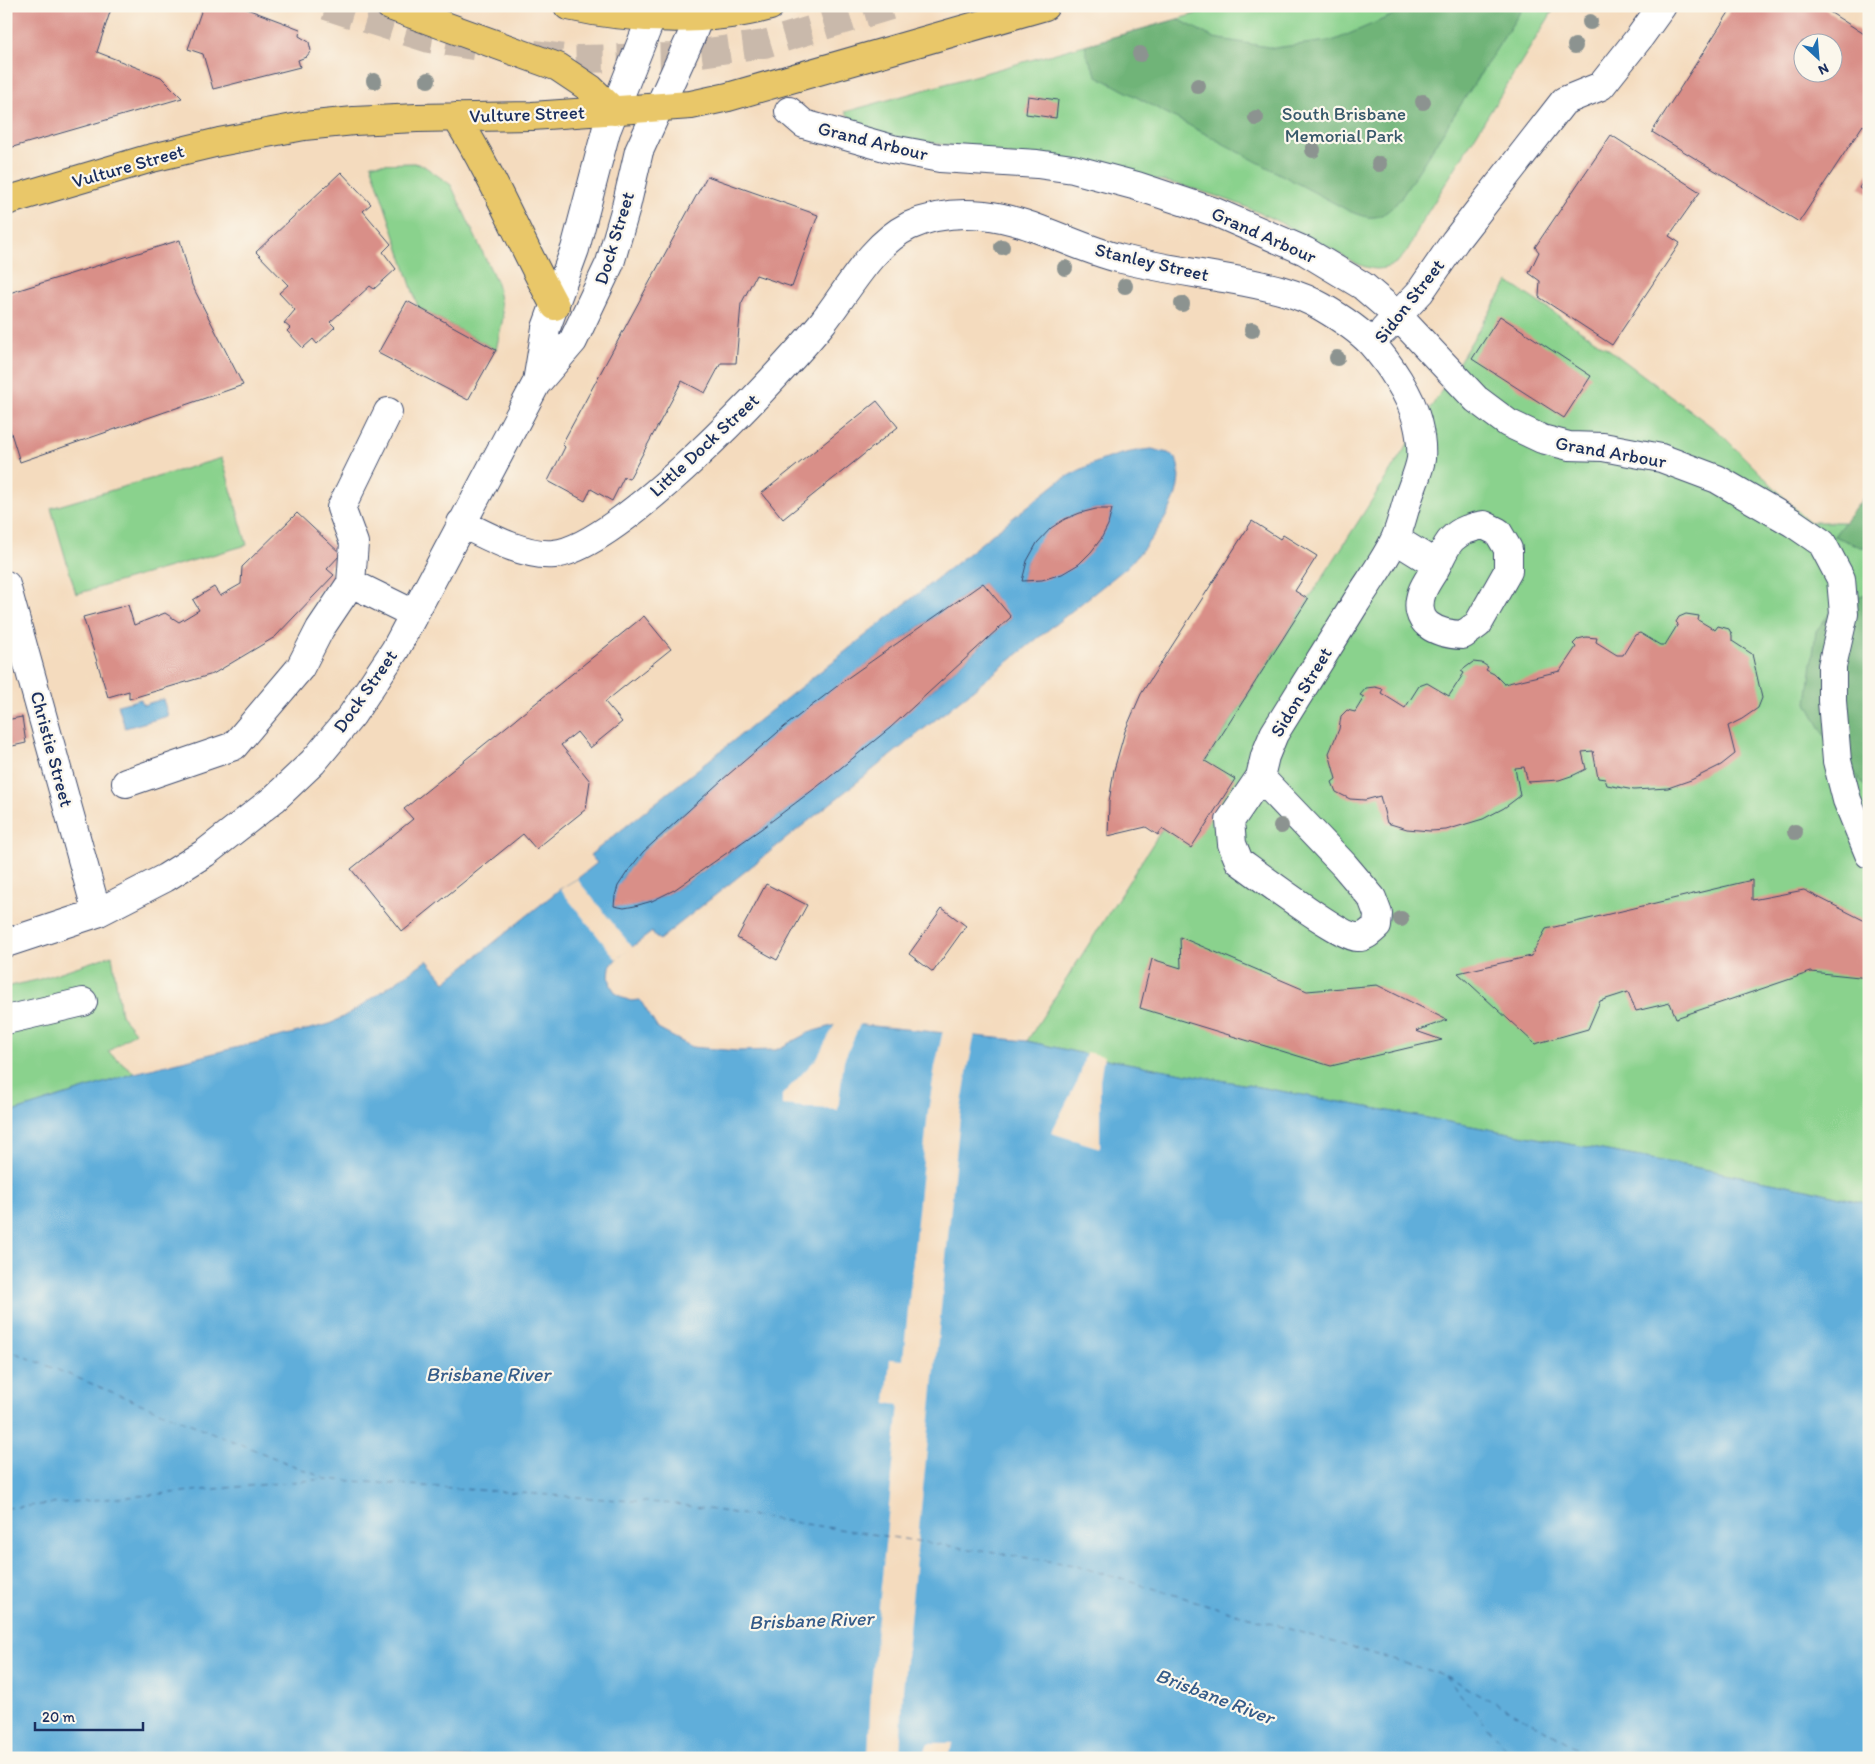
<svg xmlns="http://www.w3.org/2000/svg" width="1875" height="1764" viewBox="0 0 1875 1764" font-family="Itim,sans-serif">
	<style>
		.green { fill: #8ad28d; stroke: #528076 }
		.forest { fill: #6fb478; stroke: #45726b }
		.water { fill: #61aeda; stroke: #3e6e9c; fill-rule: evenodd }
		.pier { fill: #f4dbbe }
		.lines { fill: none; stroke-linecap: round; stroke-linejoin: round }
		.ferry { stroke: #345b89; stroke-width: 1; stroke-dasharray: 6 5; stroke-linecap: butt }
		.building { fill: #d98f88; fill-rule: evenodd }
		.minor-tunnel { stroke: #c9b9ab; stroke-width: 28; stroke-dasharray: 28 14; stroke-linecap: butt }
		.minor-casing { stroke: #3c496c; stroke-width: 30 }
		.major-casing { stroke: #3c496c; stroke-width: 30 }
		.minor { stroke: #fff; stroke-width: 28 }
		.major { stroke: #e9c769; stroke-width: 28 }
		.tree { fill: #8c9390 }
		.labels { text-anchor: middle; dominant-baseline: central; stroke-width: 4.5; stroke-linejoin: round; paint-order: stroke }
		.park-label { font-size: 19px; fill: #37586a; stroke: #fbf7ec }
		.street-label { font-size: 19px; fill: #1b2f5e; stroke: #fbf7ec }
		.water-label { font-size: 20px; font-style: italic; fill: #345b89; stroke: #fbf7ec }
	</style>
	<rect width="100%" height="100%" fill="#fbf7ec"/>
	<filter id="ink" filterUnits="userSpaceOnUse"><feTurbulence type="fractalNoise" baseFrequency=".02" numOctaves="2"/><feDisplacementMap in="SourceGraphic" scale="10" xChannelSelector="R" yChannelSelector="G"/><feConvolveMatrix kernelMatrix="1 2 1 2 8 2 1 2 1" color-interpolation-filters="sRGB"/></filter>
	<filter id="wash" filterUnits="userSpaceOnUse"><feTurbulence type="fractalNoise" baseFrequency=".0096" numOctaves="4" result="noise"/><feDisplacementMap in="SourceGraphic" scale="20" xChannelSelector="R" yChannelSelector="G"/><feGaussianBlur stdDeviation="1.12" result="paint"/><feColorMatrix in="noise" values="0 0 0 0 0 0 0 0 0 0 0 0 0 0 0 0 0 1.4 0 .05"/><feComposite in="paint" operator="in"/></filter>
	<g filter="url(#wash)">
		<rect width="100%" height="100%" fill="#f4dbbe"/>
		<path class="green" d="M1224 6H1556L1421 223C1411 243 1404 268 1377 269 1360 269 1341 254 1326 246 1291 228 1256 209 1219 197 1164 178 1106 169 1049 161 995 153 941 144 888 136L856 124 845 112Z
			M414 163 424 166 451 185 497 283 503 318 496 350 418 307 371 164Z
			M1508 282 1611 351 1720 433 1809 522H1869V1204L1807 1189 1651 1159 1111 1060 1027 1041 1437 398Z
			M222 458 247 545 76 594 51 508Z
			M112 955 121 1015 135 1032 108 1052 135 1073 6 1114V987L37 980Z"/>
		<path class="forest" d="M1402 6H1524L1401 198C1382 219 1375 222 1349 211L1097 76 1087 56 1085 45 1178 19 1214 38 1274 48 1335 40 1391 16Z
			M1869 495V547H1861L1834 536 1863 498Z
			M1869 593V791L1830 746 1807 703 1816 631 1837 604Z"/>
		<path class="water" d="M1152 449 1168 453 1176 458C1190 496 1151 541 1127 567L659 940 652 932 616 959 610 967 609 976 611 986 616 993 623 998 631 1001 640 1000 658 1029 692 1047 737 1051 776 1050 810 1032 843 1023 1027 1041 1111 1060 1651 1159 1807 1189 1869 1204V1758H6V1114L135 1073 330 1024 357 1009 427 960 445 982 560 889 577 879 597 863 590 855 1058 482C1088 464 1117 452 1152 449ZM1096 509H1112C1100 556 1070 578 1022 581L1027 561 1065 519 1080 513ZM983 583 1011 618C926 697 839 774 743 842 714 862 685 888 651 901 639 906 627 908 614 906 615 893 620 882 627 871 647 843 677 820 703 797 790 718 886 649 983 583Z
			M141 699 143 705 163 699 168 716 125 728 118 705Z"/>
		<path class="pier" d="M577 879 633 948 616 959 560 889Z
			M843 1020 861 1022 844 1060 838 1110 782 1105V1095L817 1058 836 1022Z
			M943 1030 975 1033 967 1073 960 1116 903 1690 900 1758H868L871 1688 899 1405 886 1403 890 1359 903 1360 928 1112 935 1067Z
			M1086 1052 1104 1056 1100 1080V1148L1051 1133 1079 1078Z
			M928 1743H953L947 1758H922Z"/>
		<g class="lines">
			<path class="ferry" d="M6 1349 324 1478
				M6 1508 325 1479 675 1504 1074 1565 1444 1675 1596 1758
				M1445 1676 1514 1758"/>
		</g>
		<g id="blocks">
			<path class="building" d="M6 6H112L97 52 161 77 182 98 6 149Z
				M203 6H239L300 29 299 36 309 42 311 51 306 57 298 60 300 67 213 89 203 54 188 49Z
				M1733 6H1820L1869 37V130L1863 125 1799 222 1652 132ZM1802 42H1832V72H1802Z
				M1028 96 1058 100 1056 118 1026 114Z
				M1611 135 1700 192 1669 236 1680 243 1612 345 1539 297 1540 281 1529 273 1539 252 1535 247Z
				M341 172 371 204 363 211 391 244 383 252 396 269 374 289 370 286 330 322 335 327 317 344 313 339 303 348 287 331 290 328 284 323 295 310 279 293 288 285 256 252Z
				M1869 172V194L1859 188Z
				M707 176 818 215 792 287 756 275 741 304 736 363H721L705 393 682 381 629 479 624 477 612 501 591 489 585 501 548 481 565 447 562 444Z
				M180 240 192 285 243 385 20 462 6 417V294Z
				M407 301 496 350 468 400 378 353Z
				M1500 316 1591 376 1564 418 1472 359Z
				M877 401 898 427 783 519 762 493Z
				M1096 509H1112L1108 525 1101 539 1091 552 1079 564 1062 574 1042 580 1022 581 1027 561 1037 543 1051 528 1065 519 1080 513Z
				M297 513 341 554 327 569 334 575 275 637 213 674 129 699V691L108 697 83 617 128 605 134 625 165 613 179 622 199 610 193 600 214 587 220 596 241 584 242 567Z
				M1252 521 1280 539 1283 535 1317 556 1295 591 1308 599 1205 761 1235 779 1191 848 1162 829 1158 835 1146 827 1108 836 1109 802 1114 770 1125 731 1141 694Z
				M983 583 1011 617 890 728 826 780 761 829 674 890 652 901 635 906 624 908 614 906 615 896 618 886 628 871 643 852 722 780 784 727 849 677Z
				M1686 614 1699 616 1698 620 1715 630 1718 626 1729 629 1732 635V641L1752 654 1762 698 1758 708 1742 719 1728 726 1735 754 1721 765 1691 780 1668 788 1634 790 1607 785 1605 779 1598 778 1593 751 1582 752 1586 769 1574 775 1559 780 1528 782 1524 767 1515 768 1520 796 1504 808 1483 819 1446 830 1430 831 1407 829 1387 823 1380 796 1365 800 1350 799 1336 792 1332 782 1336 779 1329 753 1339 729 1341 716 1347 710 1355 712 1364 697 1360 695 1366 688 1375 687 1383 689 1381 693 1405 708 1419 686 1427 683 1449 696 1464 673 1461 671 1473 662 1482 663 1488 667 1486 670 1494 674 1504 684 1560 671 1576 647 1573 644 1578 639 1586 637 1597 638 1596 642 1617 655H1623L1635 635 1640 633 1660 645H1665L1678 624 1676 622 1679 617Z
				M644 616 671 649 605 702 622 722 590 748 577 732 561 745 590 781 586 809 536 849 523 834 402 932 351 869 413 819 404 809Z
				M22 717 26 743 8 747 6 750V720Z
				M1752 880V900L1804 890 1869 923V978L1811 972 1676 1018 1670 1003 1636 1011 1628 992 1600 1001 1588 1029 1535 1044 1458 973 1531 956 1546 929Z
				M766 884 807 905 777 960 737 938Z
				M942 908 966 926 933 972 909 954Z
				M1180 937 1307 991 1377 985 1447 1020 1416 1031 1442 1040 1331 1066 1140 1008 1152 959 1181 968Z"/>
		</g>
	</g>
	<g filter="url(#ink)">
		<use href="#blocks" fill-opacity="0" stroke="#3c496c" stroke-width="1"/>
		<g class="lines">
			<path class="minor-tunnel" d="M326 6 429 39 486 48
				M534 54 573 59 673 57 764 44 890 6"/>
			<defs>
				<path id="minor" d="M789 111 804 124 892 149 940 158 1037 164 1073 169 1137 186 1215 212 1305 251 1363 286 1398 316 1476 399 1508 423 1542 439 1569 446 1603 447 1661 458 1717 479 1793 523 1822 543 1841 579 1844 614 1832 666V701L1837 761 1847 800 1869 854
					M1384 330 1420 292 1455 241 1564 101 1601 86 1639 38 1662 6
					M537 382 546 328 575 249 606 131 656 6
					M461 523C487 536 525 557 554 554 619 548 780 375 823 322 849 289 871 245 909 226 933 215 958 212 984 215 1032 220 1075 248 1122 259 1159 268 1197 273 1235 280 1264 286 1295 291 1322 307 1339 317 1358 329 1371 343 1389 363 1411 396 1417 421 1420 433 1422 447 1421 459 1419 471 1413 484 1409 496 1404 510 1401 526 1395 539 1384 562 1368 583 1355 604 1328 648 1301 691 1274 734L1265 756 1260 777 1230 821 1232 844 1239 861C1257 874 1341 937 1357 937 1365 938 1371 931 1377 926L1378 914 1372 898 1344 865 1260 777
					M1484 525 1498 532 1508 549V571L1478 624 1463 635C1437 634 1411 624 1422 592 1425 584 1431 576 1435 569 1440 560 1445 546 1452 539 1461 530 1472 527 1484 525Z
					M1395 539 1437 565
					M351 583 354 543 341 508 388 412
					M6 585 97 913
					M126 783 234 746 300 668 320 629 351 583 414 614
					M6 943 97 913 165 878 205 853 274 799 313 762 352 715 395 650 536 384 573 341 610 263 625 211 639 151 691 37 703 6
					M6 1020 83 1002"/>
				<path id="major" d="M390 6 558 67 591 89 614 111
					M568 6C629 20 710 23 770 6
					M456 117C494 177 521 244 555 306
					M6 201 148 159 219 142 304 126 354 121 417 118 532 116 691 105 728 97 1045 6"/>
			</defs>
			<use href="#minor" class="minor-casing"/>
			<use href="#major" class="major-casing"/>
			<use href="#minor" class="minor"/>
			<use href="#major" class="major"/>
		</g>
		<g class="tree">
			<circle cx="1590" cy="22" r="8"/>
			<circle cx="1575" cy="46" r="8"/>
			<circle cx="1140" cy="54" r="8"/>
			<circle cx="428" cy="80" r="8"/>
			<circle cx="374" cy="81" r="8"/>
			<circle cx="1198" cy="86" r="8"/>
			<circle cx="1423" cy="102" r="8"/>
			<circle cx="1256" cy="118" r="8"/>
			<circle cx="1313" cy="150" r="8"/>
			<circle cx="1379" cy="164" r="8"/>
			<circle cx="1002" cy="247" r="8"/>
			<circle cx="1065" cy="268" r="8"/>
			<circle cx="1125" cy="286" r="8"/>
			<circle cx="1182" cy="304" r="8"/>
			<circle cx="1252" cy="330" r="8"/>
			<circle cx="1337" cy="358" r="8"/>
			<circle cx="1281" cy="826" r="8"/>
			<circle cx="1795" cy="832" r="8"/>
			<circle cx="1401" cy="919" r="8"/>
		</g>
	</g>
	<g class="labels">
		<g class="park-label">
			<text x="1344" y="113">South Brisbane<tspan x="1344" dy="22">Memorial Park</tspan></text>
		</g>
		<g class="street-label">
			<text transform="translate(527 114) rotate(-2)">Vulture Street</text>
			<text transform="translate(873 141) rotate(14)">Grand Arbour</text>
			<text transform="translate(128 166) rotate(-16)">Vulture Street</text>
			<text transform="translate(1264 235) rotate(24)">Grand Arbour</text>
			<text transform="translate(614 238) rotate(-73)">Dock Street</text>
			<text transform="translate(1152 262) rotate(13)">Stanley Street</text>
			<text transform="translate(1409 301) rotate(-52)">Sidon Street</text>
			<text transform="translate(704 445) rotate(-43)">Little Dock Street</text>
			<text transform="translate(1611 452) rotate(10)">Grand Arbour</text>
			<text transform="translate(365 691) rotate(-55)">Dock Street</text>
			<text transform="translate(1301 692) rotate(-59)">Sidon Street</text>
			<text transform="translate(52 749) rotate(75)">Christie Street</text>
		</g>
		<g class="water-label">
			<text x="488" y="1374">Brisbane River</text>
			<text transform="translate(811 1620) rotate(-2)">Brisbane River</text>
			<text transform="translate(1215 1696) rotate(21)">Brisbane River</text>
		</g>
	</g>
	<rect width="1875" height="1764" fill="none" stroke="#fbf7ec" stroke-width="25"/>
	<g transform="translate(1818 58) rotate(154)"><circle r="24" fill="#fbf7ec" stroke="#a1a7b3"/>
	<path d="M0-4L9 19L0 12L-9 19Z" fill="#1f6fb2"/>
	<text y="-8" font-size="14" font-weight="bold" text-anchor="middle" fill="#1b2f5e">N</text>
	</g>
	<path d="M35 1722v8h108v-8" fill="none" stroke="#1b2f5e" stroke-width="2.5"/>
	<text x="42" y="1722" font-size="15" fill="#1b2f5e" stroke="#fbf7ec" stroke-width="4" paint-order="stroke">20 m</text>
</svg>
